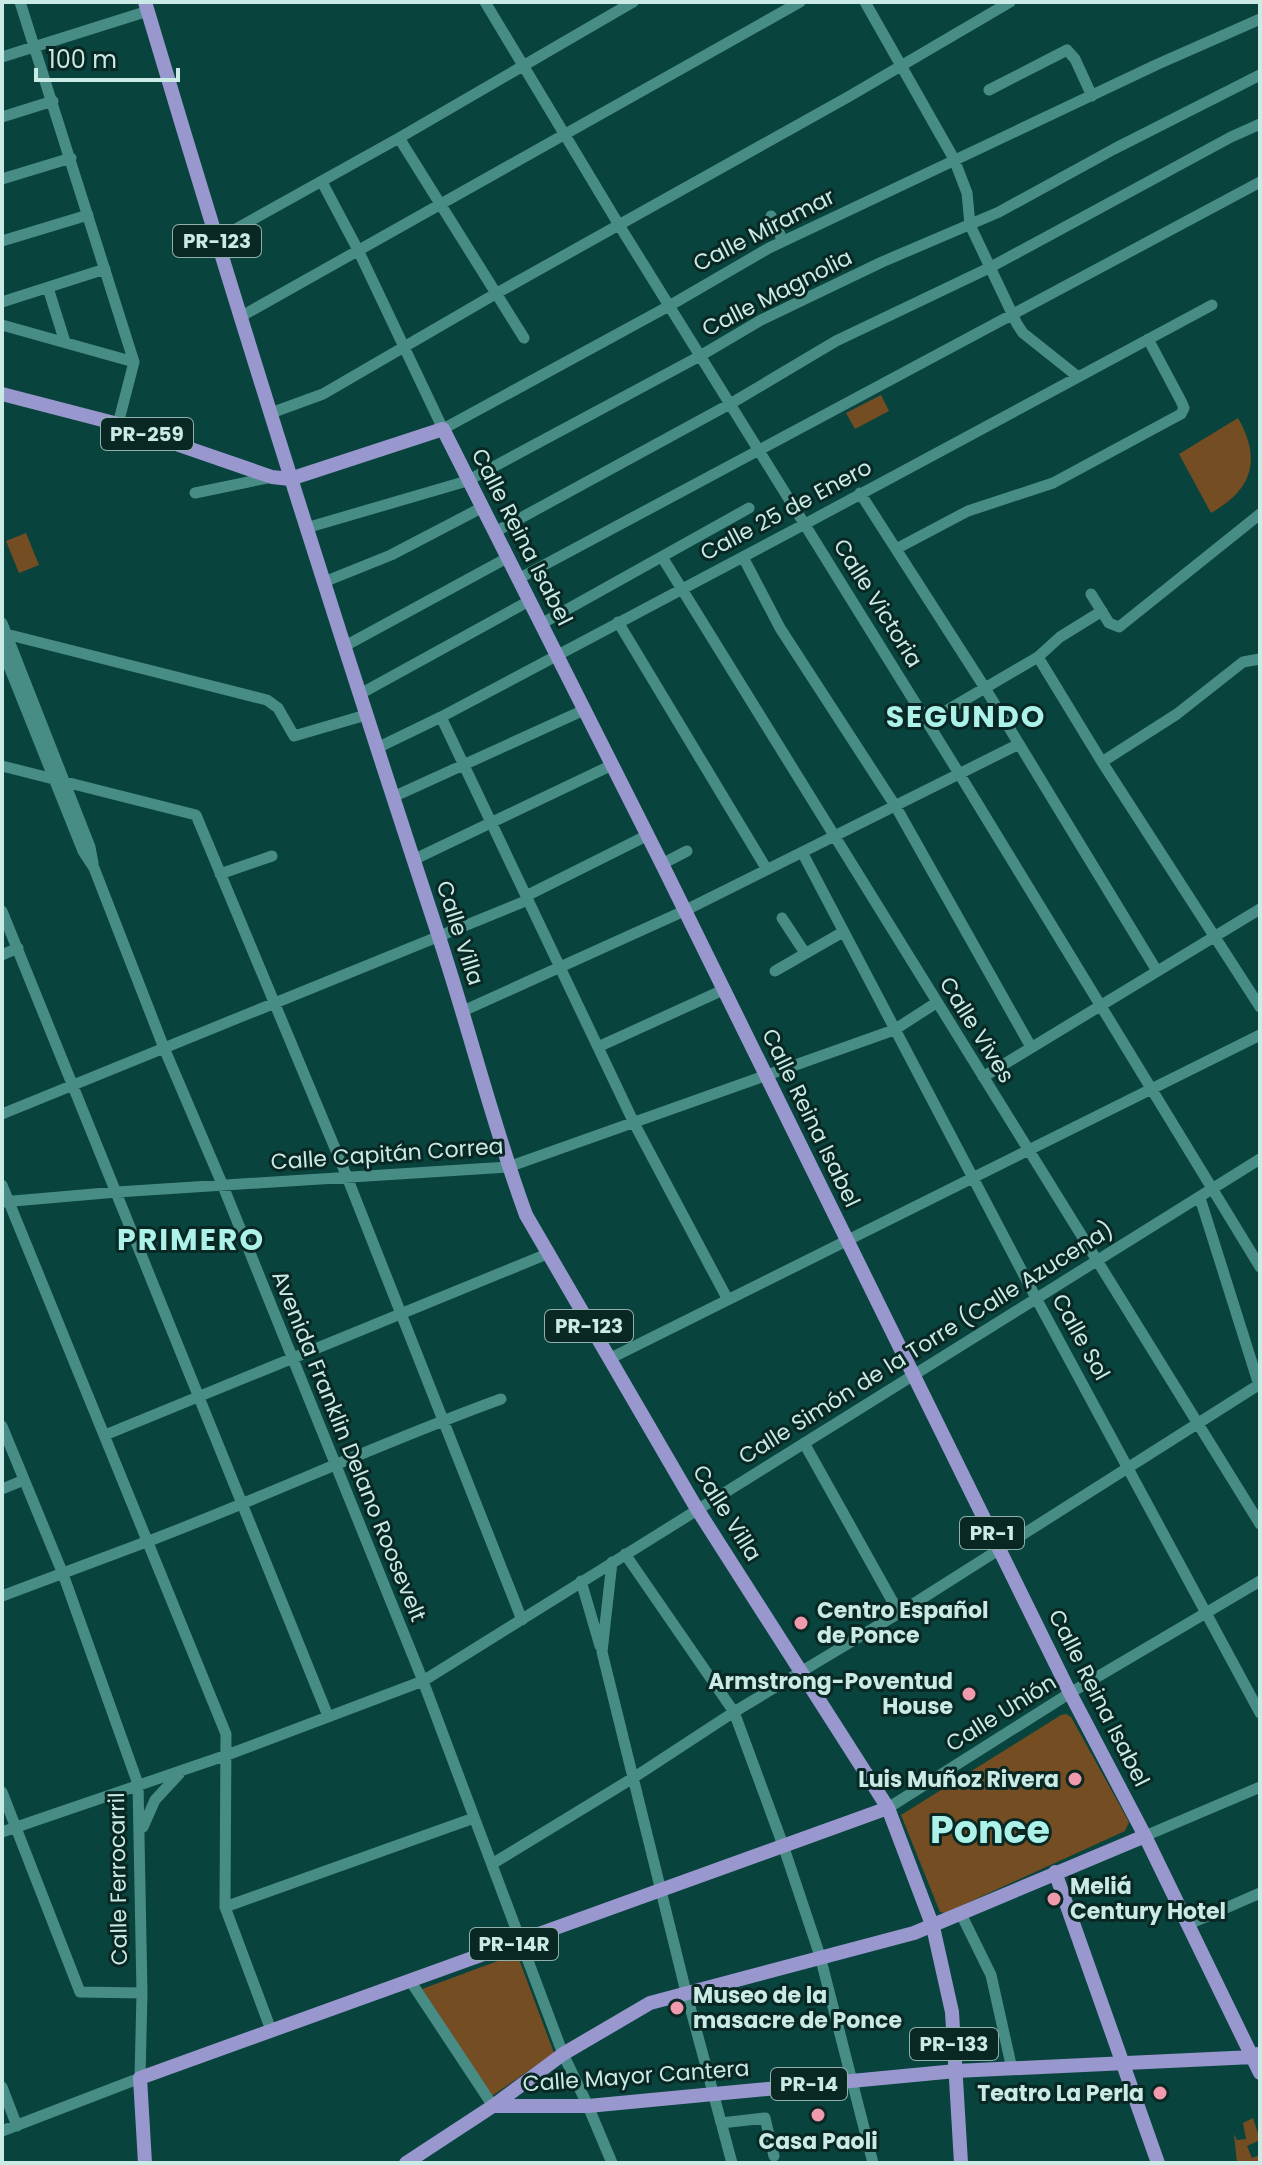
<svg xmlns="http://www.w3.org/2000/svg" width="1262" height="2165" viewBox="0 0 1262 2165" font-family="Poppins,sans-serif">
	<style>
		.green { fill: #754d22 }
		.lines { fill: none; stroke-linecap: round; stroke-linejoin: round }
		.minor { stroke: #488d85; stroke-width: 11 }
		.major { stroke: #9898ce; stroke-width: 14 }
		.poi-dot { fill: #f29aad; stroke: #092723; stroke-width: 3 }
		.labels { text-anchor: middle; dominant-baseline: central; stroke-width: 6; stroke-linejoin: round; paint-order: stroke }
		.shield { fill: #092723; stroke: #8fb0ab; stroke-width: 2 }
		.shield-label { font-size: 20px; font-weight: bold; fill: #c9eae5 }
		.street-label { font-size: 22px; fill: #c9eae5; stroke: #092723 }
		.poi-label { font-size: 22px; font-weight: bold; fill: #c9eae5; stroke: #092723; text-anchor: start }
		.district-label { font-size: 30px; font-weight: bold; letter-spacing: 2px; fill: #acf2e9; stroke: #092723 }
		.town-label { font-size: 38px; font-weight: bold; fill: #acf2e9; stroke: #092723 }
	</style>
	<rect width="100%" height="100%" fill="#09433e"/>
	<path class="green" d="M881 395 889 411 855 429 846 413Z
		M1238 418C1262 460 1252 490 1211 513L1179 454Z
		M26 533 39 565 19 573 6 541Z
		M1066 1714 1071 1717 1129 1822 1125 1831 945 1913 940 1912 901 1815 1061 1715Z
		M517 1954 554 2053 492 2096 422 1989Z
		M1253 2118 1260 2140 1247 2146 1252 2158 1260 2155V2163H1237L1234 2134 1237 2140 1246 2139 1243 2123Z"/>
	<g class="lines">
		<path class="minor" d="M20 2 134 362 118 424
			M485 2 619 225 960 775 1260 1267
			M865 2 954 159 967 193 970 225 1017 324 1023 333 1077 376
			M2 57 148 11
			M989 90 1067 50 1075 59 1092 96
			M2 117 53 101
			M399 138 524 338
			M2 179 71 158
			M322 182 358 250 443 429 669 306 769 248 1158 64 1260 19
			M771 216 783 241
			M216 240 399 138 633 2
			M2 241 88 215
			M48 288 65 342
			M2 302 105 269
			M240 317 800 2
			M2 325 134 362
			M271 413 323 394 497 293 848 97 1010 2
			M195 493 272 477
			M860 493 985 688 1157 971
			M306 528 467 481 700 356 761 320 882 262 999 212 1114 149 1260 75
			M495 532 730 404 836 341 989 268 1231 137 1260 124
			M896 549 968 511 1053 483 1181 414 1184 408 1181 401 1148 339
			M662 557 1260 1524
			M743 557 780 628 896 807 1031 1047
			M518 579 1260 182
			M324 582 391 555 481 508
			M1091 594 1109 623 1119 627 1260 514
			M618 622 766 868
			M2 623 90 847 93 863
			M541 624 749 508
			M2 633 267 700 278 708 294 736 366 715
			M345 646 507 558
			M2 649 83 851 94 868 164 1048 223 1186 423 1681 563 2054 588 2106 612 2163
			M1038 657 1102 762 1260 1007
			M360 694 529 601
			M441 717 634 1123 728 1300
			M927 722 1038 657 1060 637 1102 611
			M377 748 441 717 805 524 1212 305
			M1102 762 1177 714 1243 662 1260 659
			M2 766 196 815 347 1177 522 1620
			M393 797 584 710
			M802 852 1036 1298 1260 1713
			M413 860 612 765
			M662 864 687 851
			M220 874 272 856
			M526 896 646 836
			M2 911 328 1716
			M782 918 805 953
			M2 955 18 948
			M775 971 843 932
			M463 1011 684 911 1019 744
			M598 1047 723 990
			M983 1077 1260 909
			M2 1114 528 900
			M2 1185 226 1734 225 1907 271 2030
			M1200 1198 1259 1385
			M2 1202 117 1192 508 1167 894 1030 936 1003
			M609 1359 1260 1035
			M2 1426 63 1574 138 1784 142 1993 140 2078 2 2131
			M105 1435 547 1254
			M804 1443 899 1613
			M2 1489 24 1480
			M149 1541C267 1496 382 1442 501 1399
			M625 1554 734 1712 783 1845 820 1956 873 2163
			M612 1562 602 1652 686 1992 732 2163
			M581 1581 600 1646
			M2 1596 146 1542
			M2 1792 80 1992 142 1993
			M888 1808 1070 1693 1260 1581
			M143 1827 155 1800 180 1773
			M2 1832 227 1755 423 1681 1260 1159
			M1145 1836 1260 1787
			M492 1864 633 1778 734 1712 899 1613 1260 1384
			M225 1907 474 1818
			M961 1914 991 1975 1012 2069
			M1187 1925 1260 1893
			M411 1982 493 2106
			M2 2087 17 2126
			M721 2123 765 2118 774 2156"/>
		<path class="major" d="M145 2C238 314 336 625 438 934 469 1027 492 1123 526 1215L697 1509 888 1808 933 1927 952 2012 961 2163
			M2 394 118 424 272 477 290 479 443 429 662 864 1070 1693 1145 1836 1260 2073
			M1055 1872 1158 2163
			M494 2106H588L956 2071 1253 2057 1258 2054
			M145 2163 140 2078 888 1808
			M406 2163 493 2106 563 2054 650 2003 914 1933 1145 1836"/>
	</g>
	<g class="poi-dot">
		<circle cx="801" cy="1623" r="8"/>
		<circle cx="969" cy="1694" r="8"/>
		<circle cx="1075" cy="1779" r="8"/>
		<circle cx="1054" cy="1899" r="8"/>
		<circle cx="677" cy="2008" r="8"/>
		<circle cx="1160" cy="2093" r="8"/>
		<circle cx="818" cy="2115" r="8"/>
	</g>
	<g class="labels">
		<g class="shield">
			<rect x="173" y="225" width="88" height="32" rx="6"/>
			<rect x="101" y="418" width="92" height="32" rx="6"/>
			<rect x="545" y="1310" width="88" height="32" rx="6"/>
			<rect x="960" y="1517" width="64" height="32" rx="6"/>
			<rect x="470" y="1928" width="88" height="32" rx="6"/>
			<rect x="910" y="2028" width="88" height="32" rx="6"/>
			<rect x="771" y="2068" width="76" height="32" rx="6"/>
		</g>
		<g class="shield-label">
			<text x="217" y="241">PR-123</text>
			<text x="147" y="434">PR-259</text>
			<text x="589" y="1326">PR-123</text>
			<text x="992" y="1533">PR-1</text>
			<text x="514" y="1944">PR-14R</text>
			<text x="954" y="2044">PR-133</text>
			<text x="809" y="2084">PR-14</text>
		</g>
		<g class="street-label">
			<text transform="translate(764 230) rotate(-27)">Calle Miramar</text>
			<text transform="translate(777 293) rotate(-27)">Calle Magnolia</text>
			<text transform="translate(786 510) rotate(-28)">Calle 25 de Enero</text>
			<text transform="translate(522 537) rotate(63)">Calle Reina Isabel</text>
			<text transform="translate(878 603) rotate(58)">Calle Victoria</text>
			<text transform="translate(460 933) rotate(72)">Calle Villa</text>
			<text transform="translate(977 1030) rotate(58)">Calle Vives</text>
			<text transform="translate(811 1118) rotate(64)">Calle Reina Isabel</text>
			<text transform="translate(387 1154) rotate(-4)">Calle Capitán Correa</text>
			<text transform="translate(1081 1337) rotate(61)">Calle Sol</text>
			<text transform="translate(926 1343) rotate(-32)">Calle Simón de la Torre (Calle Azucena)</text>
			<text transform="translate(349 1446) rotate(68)">Avenida Franklin Delano Roosevelt</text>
			<text transform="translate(727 1513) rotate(58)">Calle Villa</text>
			<text transform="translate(1099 1698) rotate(63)">Calle Reina Isabel</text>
			<text transform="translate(1001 1713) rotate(-32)">Calle Unión</text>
			<text transform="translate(118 1879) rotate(-91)">Calle Ferrocarril</text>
			<text transform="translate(636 2076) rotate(-4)">Calle Mayor Cantera</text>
		</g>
		<g class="poi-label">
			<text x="817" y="1610">Centro Español<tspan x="817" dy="25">de Ponce</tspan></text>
			<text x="953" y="1681" text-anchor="end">Armstrong-Poventud<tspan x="953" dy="25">House</tspan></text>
			<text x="1059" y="1779" text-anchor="end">Luis Muñoz Rivera</text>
			<text x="1070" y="1886">Meliá<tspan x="1070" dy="25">Century Hotel</tspan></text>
			<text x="693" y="1995">Museo de la<tspan x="693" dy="25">masacre de Ponce</tspan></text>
			<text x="1144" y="2093" text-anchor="end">Teatro La Perla</text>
			<text x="818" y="2141" text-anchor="middle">Casa Paoli</text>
		</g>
		<g class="district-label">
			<text x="966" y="716">SEGUNDO</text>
			<text x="191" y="1239">PRIMERO</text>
		</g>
		<g class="town-label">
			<text x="990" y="1829">Ponce</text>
		</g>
	</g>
	<rect width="1262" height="2165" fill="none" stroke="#c9eae5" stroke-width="8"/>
	<path d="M36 68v12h142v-12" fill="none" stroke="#c9eae5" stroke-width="4"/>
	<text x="48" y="68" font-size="24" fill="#c9eae5" stroke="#092723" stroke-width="6" paint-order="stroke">100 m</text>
</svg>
